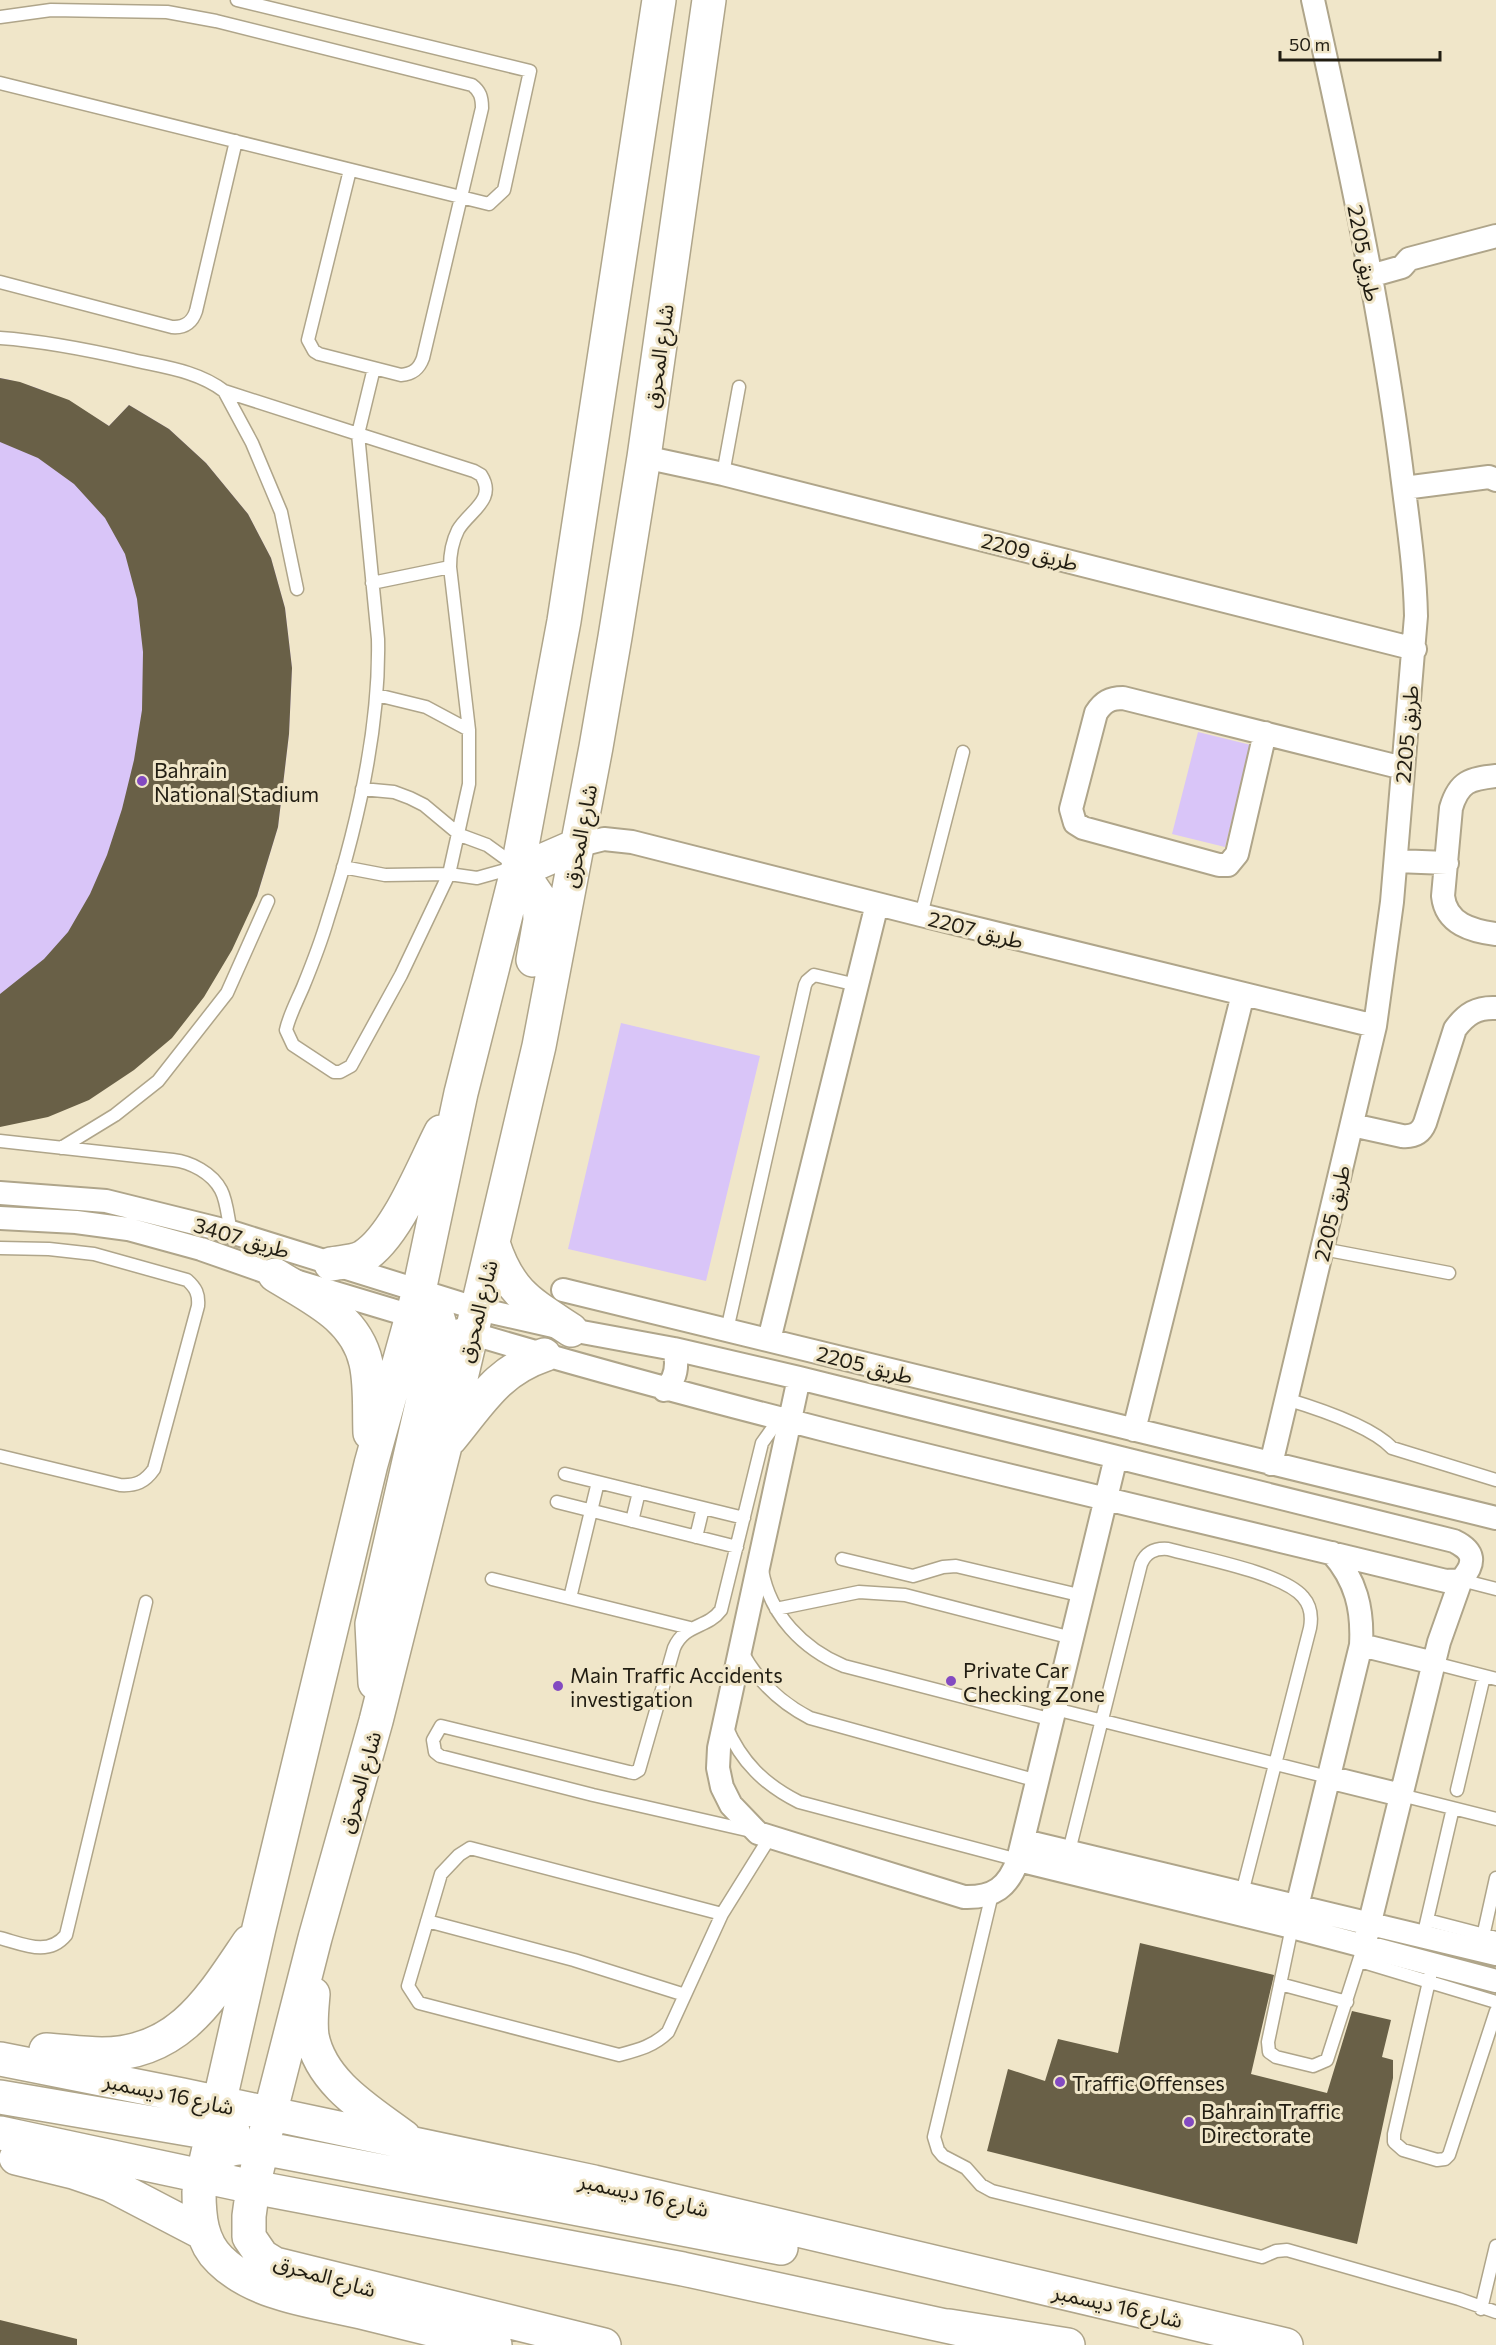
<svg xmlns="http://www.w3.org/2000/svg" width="1496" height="2345" viewBox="0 0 1496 2345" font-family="Commissioner,'Noto Sans Arabic',sans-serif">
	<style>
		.green { fill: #d9c5f8 }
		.building { fill: #696047 }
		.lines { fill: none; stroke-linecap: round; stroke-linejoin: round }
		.lane-casing { stroke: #afa58a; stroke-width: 15 }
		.street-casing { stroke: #afa58a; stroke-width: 26 }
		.secondary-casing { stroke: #afa58a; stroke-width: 36 }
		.primary-casing { stroke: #afa58a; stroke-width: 36 }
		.lane { stroke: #fff; stroke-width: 12 }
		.street { stroke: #fff; stroke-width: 22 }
		.secondary { stroke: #fff; stroke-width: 33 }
		.primary { stroke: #fff; stroke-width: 33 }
		.poi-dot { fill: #834ac1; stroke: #f0e6c9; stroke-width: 2 }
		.labels { text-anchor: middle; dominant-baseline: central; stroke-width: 6; stroke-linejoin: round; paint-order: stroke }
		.street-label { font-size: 21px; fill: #211d12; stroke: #f0e6c9 }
		.poi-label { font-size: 21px; fill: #211d12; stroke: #f0e6c9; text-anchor: start }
	</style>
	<rect width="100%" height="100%" fill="#f0e6c9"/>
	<path class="green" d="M0 378C42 386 73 403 109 426L129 405 169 429 206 463 248 514 271 558 285 608 292 668 289 734 278 827 257 896 0 1126Z
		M1198 732 1251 745 1225 847 1172 834Z
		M621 1023 760 1056 706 1281 568 1249Z"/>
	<path class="building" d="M0 378 20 382 69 400 109 426 129 405 169 429 206 463 248 514 271 558 285 608 292 668 289 734 278 827 257 896 232 950 204 997 172 1038 134 1070 89 1100 48 1117 0 1127V994L44 959 68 932 90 894 107 855 122 809 134 760 142 710 143 652 137 599 125 554 105 518 74 484 38 458 0 442Z
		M1140 1943 1274 1975 1251 2074 1327 2093 1352 2011 1391 2020 1382 2057 1393 2060V2078L1357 2244 987 2151 1008 2069 1045 2081 1058 2039 1118 2053Z
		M0 2320 77 2339V2345H0Z"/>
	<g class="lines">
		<defs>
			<path id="lane" d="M0 17 51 10 167 12 216 21 472 85C480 91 482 97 482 108L423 358C419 369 413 374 401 375L319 354 314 351 308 340 350 170
				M0 83 489 204 504 190 530 71 237 0
				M0 282 172 327C184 328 192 323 196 311L236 141
				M0 338C45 341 89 350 133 360 164 367 198 371 224 391L358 434 374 368
				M224 391 252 443 281 512 297 589
				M358 434 474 471 481 475C497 500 469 511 458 530 452 542 450 554 450 567L469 730V784L449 874 401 975 351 1066 340 1072H334L293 1045 286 1030C289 1016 297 1001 303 987 312 965 321 942 328 918 356 831 380 731 378 639Z
				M723 474 739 387
				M372 583 450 567
				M377 695 426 707 469 730
				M362 789 394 792 410 798 424 805 460 835 487 845 516 866
				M343 867 385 875 449 874 477 878 513 868
				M921 915 963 752
				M0 1141 173 1160C191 1162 212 1173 221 1190 227 1201 228 1219 231 1232
				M61 1148 115 1115 158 1081 227 993 268 901
				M0 1248 49 1249 94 1254 187 1280C196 1288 199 1294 198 1306L154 1469C145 1482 136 1486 120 1485L0 1456
				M1323 1249 1449 1273
				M727 1330 805 985 807 981 814 975 857 985
				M1286 1399C1316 1408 1371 1426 1392 1448L1496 1480
				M565 1474 744 1518
				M557 1502 737 1547
				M632 1521 639 1492
				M696 1537 703 1508
				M842 1559 913 1576 943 1567 956 1566 1083 1596
				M762 1570C770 1615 803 1649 844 1666L1053 1720
				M492 1579 690 1628
				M1461 1580 1496 1589
				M570 1598 598 1482
				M776 1609 859 1592 905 1595 1072 1638
				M741 1650C757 1681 779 1702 810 1718L1038 1781
				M1434 1663 1496 1679
				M1055 1709 1328 1777
				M726 1726C741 1762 765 1785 799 1802L1018 1860
				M1457 1790 1484 1676
				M1401 1795 1496 1819
				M751 1831 593 1795 440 1756 435 1752 433 1740 441 1726 629 1772 634 1773 639 1770 674 1648C685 1623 707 1629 721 1610L762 1443 772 1429 788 1422
				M1069 1851 1141 1564C1146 1552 1155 1548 1168 1549 1201 1558 1283 1573 1303 1597 1311 1606 1312 1617 1310 1628L1242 1893
				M992 1894 934 2137 938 2150 943 2156 966 2168 981 2185 992 2191 1262 2257 1276 2251 1287 2250 1459 2299 1496 2312
				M722 1914 470 1848 459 1855 441 1874 408 1986 419 2003 619 2055C638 2050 654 2046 668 2032L722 1914 770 1837
				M1427 1920 1496 1938
				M427 1921 574 1960 685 1995
				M1292 1927 1268 2042 1269 2052 1276 2057 1313 2066 1327 2060 1364 1945
				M1423 1937 1453 1808
				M0 1938C23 1944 48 1957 66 1935L146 1602
				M1480 1950 1496 1878
				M1360 1961 1496 2002
				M1433 1964 1394 2134V2142L1403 2150 1437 2160 1445 2159 1449 2155 1496 2011
				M1280 1984 1347 2002
				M1481 2309 1496 2246"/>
			<path id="street" d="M1370 276 1402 267 1409 259 1496 236
				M644 457 723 474 1415 649
				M1404 488 1489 477 1496 480
				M1265 733 1237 854 1228 865H1219L1083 828 1075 823 1071 809 1096 713C1103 702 1110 698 1123 698L1403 768
				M1496 776C1470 779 1459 781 1451 808L1443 896C1446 924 1472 931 1496 934
				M576 846 604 839 632 842 921 915 1375 1026
				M1396 861 1447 863
				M1352 1125 1402 1136C1414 1137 1421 1133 1425 1123L1455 1029C1466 1014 1477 1007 1496 1008
				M0 1193 106 1201 231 1232 478 1309 571 1330 674 1349 799 1378 1454 1541C1475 1551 1476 1563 1461 1580L1446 1581C1117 1500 785 1427 460 1330
				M0 1218 76 1222 128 1229 201 1249 275 1275 425 1320
				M563 1290 1496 1518
				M769 1340 877 904
				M799 1378 719 1748 718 1768 722 1787 731 1805 758 1833 964 1897C994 1898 1008 1887 1018 1860L1116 1457
				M664 1390C677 1379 678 1364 674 1349
				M1134 1430 1243 994
				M1271 1464 1375 1026 1392 902 1416 616C1415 566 1407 516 1401 466 1381 310 1347 154 1313 0
				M1361 1645 1434 1663
				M1328 1777 1401 1795
				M1024 1841 1496 1954
				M1018 1860 1292 1927 1496 1981
				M1294 1919 1361 1645C1363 1609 1356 1580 1332 1553
				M1366 1938 1439 1642 1461 1580"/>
			<path id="secondary" d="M518 867 539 898 540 920 533 960
				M518 867 537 863 576 846
				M493 1243C509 1293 530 1303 571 1330
				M331 1264C341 1262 354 1262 363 1257 396 1237 423 1167 441 1132
				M275 1275C312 1298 356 1317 366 1363 371 1385 369 1411 370 1433
				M450 1439C480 1403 497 1371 544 1355
				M375 1683 372 1624 440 1325 434 1305 419 1291
				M313 1994C312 2007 310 2022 312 2036 321 2083 368 2110 404 2137
				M46 2050C64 2051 83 2054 102 2054 179 2054 211 1998 249 1942
				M0 2059 182 2095 594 2182 1286 2345
				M0 2097 211 2133 221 2134 233 2131
				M0 2133 253 2187 683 2269 978 2333
				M16 2158 73 2172 111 2185 203 2233
				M201 2175C222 2149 228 2146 262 2148L781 2248
				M495 2345C450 2334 405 2323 361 2312 314 2301 255 2295 220 2260 201 2242 199 2216 199 2192L259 1928 371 1464 419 1291 461 1093 518 867 564 621 659 0
				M604 2345 275 2264 262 2256 249 2237V2216L253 2187 270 2114 315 1938 376 1721 445 1446 539 1046 596 747 615 637 644 457 709 0"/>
			<path id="primary" d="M949 2326 1068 2345"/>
		</defs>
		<use href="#lane" class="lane-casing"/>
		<use href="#street" class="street-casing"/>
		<use href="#secondary" class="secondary-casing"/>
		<use href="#primary" class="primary-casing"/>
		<use href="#lane" class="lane"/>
		<use href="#street" class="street"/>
		<use href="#secondary" class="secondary"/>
		<use href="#primary" class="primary"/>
	</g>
	<g class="poi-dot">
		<circle cx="142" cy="781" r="6"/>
		<circle cx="951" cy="1681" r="6"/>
		<circle cx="558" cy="1686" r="6"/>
		<circle cx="1060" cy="2082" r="6"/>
		<circle cx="1189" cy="2122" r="6"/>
	</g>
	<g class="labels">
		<g class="street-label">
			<text transform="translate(1365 253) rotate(79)">طريق 2205</text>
			<text transform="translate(658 356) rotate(-82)">شارع المحرق</text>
			<text transform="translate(1030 551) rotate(14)">طريق 2209</text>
			<text transform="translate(1406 734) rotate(-85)">طريق 2205</text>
			<text transform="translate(579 836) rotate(-79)">شارع المحرق</text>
			<text transform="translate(976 929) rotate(14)">طريق 2207</text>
			<text transform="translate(1331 1213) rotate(-77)">طريق 2205</text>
			<text transform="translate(242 1237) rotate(16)">طريق 3407</text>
			<text transform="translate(477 1311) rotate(-76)">شارع المحرق</text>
			<text transform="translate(865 1364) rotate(14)">طريق 2205</text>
			<text transform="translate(359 1782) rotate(-74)">شارع المحرق</text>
			<text transform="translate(169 2093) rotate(12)">شارع 16 ديسمبر</text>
			<text transform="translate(644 2194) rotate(13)">شارع 16 ديسمبر</text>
			<text transform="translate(325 2275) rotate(16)">شارع المحرق</text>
			<text transform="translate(1118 2305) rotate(13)">شارع 16 ديسمبر</text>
		</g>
		<g class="poi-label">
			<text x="154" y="769">Bahrain<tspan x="154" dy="24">National Stadium</tspan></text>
			<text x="963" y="1669">Private Car<tspan x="963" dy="24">Checking Zone</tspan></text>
			<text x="570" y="1674">Main Traffic Accidents<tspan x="570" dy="24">investigation</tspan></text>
			<text x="1072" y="2082">Traffic Offenses</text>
			<text x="1201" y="2110">Bahrain Traffic<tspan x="1201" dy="24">Directorate</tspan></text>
		</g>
	</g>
	<path d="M1280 51v9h160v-9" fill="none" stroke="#211d12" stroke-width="3"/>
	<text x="1289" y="51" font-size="18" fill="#211d12" stroke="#f0e6c9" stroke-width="4.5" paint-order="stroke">50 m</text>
</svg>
